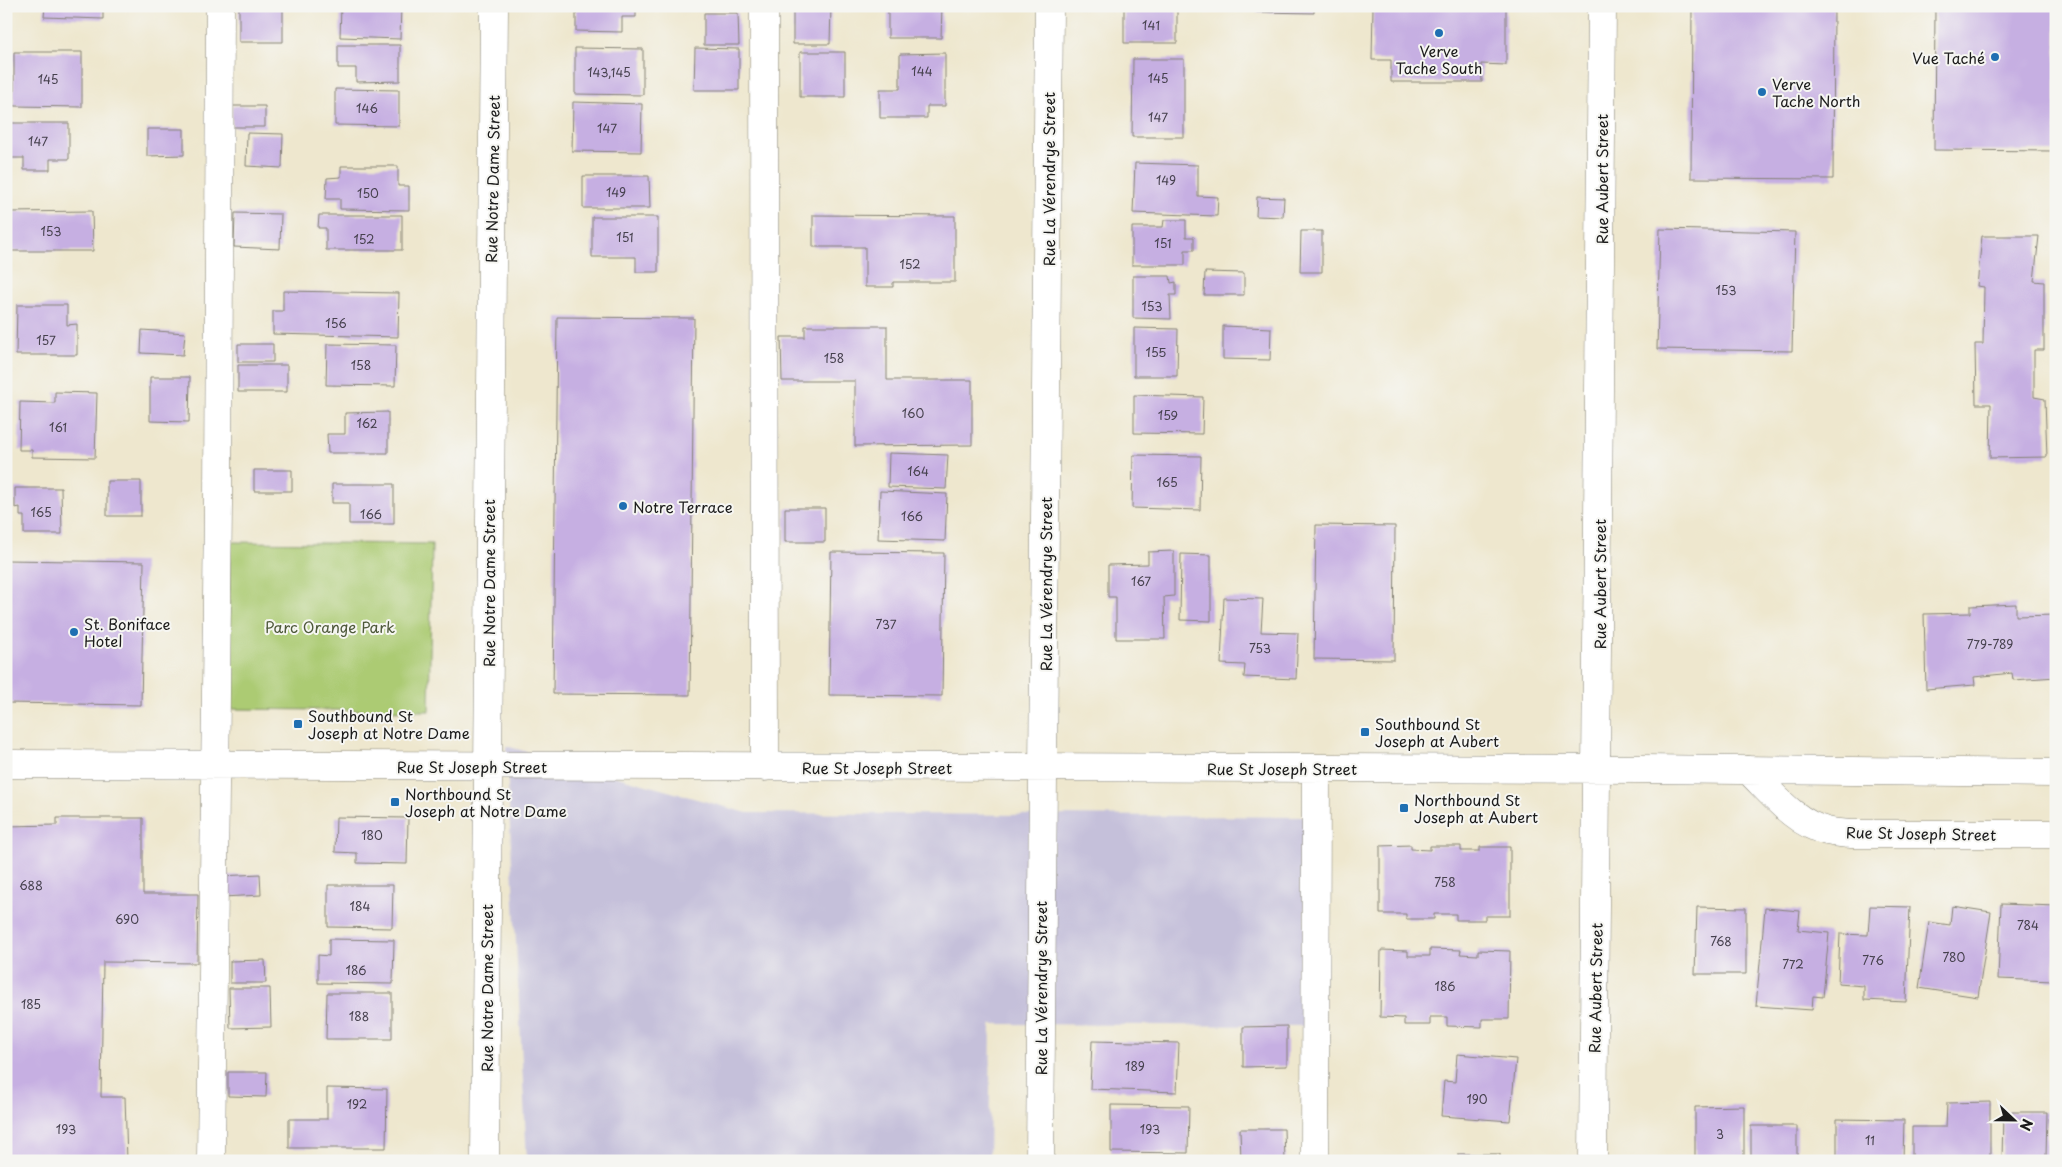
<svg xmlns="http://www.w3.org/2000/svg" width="2062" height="1167" viewBox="0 0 2062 1167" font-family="'Playpen Sans',sans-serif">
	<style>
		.industrial { fill: #c5c0da }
		.green { fill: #accb73; stroke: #647448 }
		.building { fill: #c6afe2 }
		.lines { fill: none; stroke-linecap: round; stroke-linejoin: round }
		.minor-casing { stroke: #858275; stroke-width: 29 }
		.minor { stroke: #fff; stroke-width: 28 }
		.poi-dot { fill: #1f6fb2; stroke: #f6f6f2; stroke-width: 2 }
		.labels { text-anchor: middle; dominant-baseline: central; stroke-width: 4; stroke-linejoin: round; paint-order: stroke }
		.number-label { font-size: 12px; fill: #46414e }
		.poi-label { font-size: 15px; fill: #1c1c1c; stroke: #f6f6f2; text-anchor: start }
		.street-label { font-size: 15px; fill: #1c1c1c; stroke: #f6f6f2 }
		.park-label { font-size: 15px; fill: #4e593a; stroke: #f6f6f2 }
	</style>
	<rect width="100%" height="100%" fill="#f6f6f2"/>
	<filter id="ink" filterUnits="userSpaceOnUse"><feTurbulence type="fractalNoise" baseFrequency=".02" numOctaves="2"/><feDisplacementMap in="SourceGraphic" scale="10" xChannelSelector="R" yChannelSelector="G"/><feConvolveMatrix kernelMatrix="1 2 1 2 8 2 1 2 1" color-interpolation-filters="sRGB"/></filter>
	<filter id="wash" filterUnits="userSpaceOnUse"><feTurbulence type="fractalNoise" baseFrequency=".0096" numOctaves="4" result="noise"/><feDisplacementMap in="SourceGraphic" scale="20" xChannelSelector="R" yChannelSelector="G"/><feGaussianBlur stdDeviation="1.12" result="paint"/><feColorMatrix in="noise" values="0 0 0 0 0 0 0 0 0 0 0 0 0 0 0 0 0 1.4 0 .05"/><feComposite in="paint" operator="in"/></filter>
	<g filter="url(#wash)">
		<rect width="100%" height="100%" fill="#eee7ce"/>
		<path class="industrial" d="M506 746 747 813 1306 817 1304 1026 991 1024 989 1161H527Z"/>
		<path class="green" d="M230 542 432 544 429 711 228 709Z"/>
		<g id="blocks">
			<path class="building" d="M45 6H103V19L44 17Z
				M239 6H283V42H239Z
				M341 6H401L400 39 340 37Z
				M576 6H636V17H622V32L576 31Z
				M793 6H831L830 44H793Z
				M888 6H942L941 38H888Z
				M1124 6H1177V43H1124Z
				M1258 6H1314V13L1257 12Z
				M1373 6H1506V65L1481 64 1482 82H1391V60H1372Z
				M1692 6H1834L1833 179 1691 178Z
				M1935 6H2056L2055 151 1934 150Z
				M704 13H738L739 45H704Z
				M338 45H400V81L356 82V68H338Z
				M575 48 643 49V95L575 94Z
				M695 48 739 49V90H694Z
				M14 52H82V107L14 106Z
				M800 52H845V97H800Z
				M945 53V106H927V118H880V89H900V54Z
				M1133 59H1184V137H1132Z
				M335 89 399 90V126L335 125Z
				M573 102 642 104 641 152 572 151Z
				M232 106H265V127H232Z
				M8 123H69V159H50V170H24V158H8Z
				M147 129H184V155L147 156Z
				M247 133 283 134 282 168 246 166Z
				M1135 163 1198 165V196L1218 197 1217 216 1133 213Z
				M341 166H398V186H409V210L340 209V199H326L327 178 341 177Z
				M583 176H649L650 208H583Z
				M1257 197 1284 198 1283 217 1256 216Z
				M92 211 93 251H10V212Z
				M235 213 281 214 280 249 234 247Z
				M319 215H402V250H326V228H318Z
				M813 215 955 216V282H893V287H865V247H813Z
				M592 217H658V272H636V257H592Z
				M1164 220H1186V237H1194V250H1185V265H1132V227H1163Z
				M1660 229 1795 232 1792 351 1657 349Z
				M1301 231H1322V272H1300Z
				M1982 236H2039L2034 281 2044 282V350H2034V397L2045 399 2047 457 1990 458 1991 404H1976L1975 344H1983L1984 287 1977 286Z
				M1205 272 1244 273V295H1204Z
				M1133 276H1170L1171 283 1176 282V295H1170L1171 319 1133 318Z
				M283 291 399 293 398 337 273 334V311H283Z
				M17 305H67V325L77 324V355H16Z
				M557 317 694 318 690 695 553 694Z
				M805 326H887V380H972V445L855 446V381H782L781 337H805Z
				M1223 326 1271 328 1270 360 1223 359Z
				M1134 328 1178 329 1177 376H1134Z
				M142 330 185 333 183 355 141 353Z
				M238 344H273V362H238Z
				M327 344 396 345 395 386 326 385Z
				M238 365H287V392H238Z
				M150 377H190L189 422 150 421Z
				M55 392 97 393 95 458 32 457V450H19L20 402 55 403Z
				M1134 395 1203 397 1202 434 1134 433Z
				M388 412V453H328L327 434H345V413Z
				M889 453 948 455 946 489 888 487Z
				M1133 455 1201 456 1200 510 1132 508Z
				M254 470H292V491H254Z
				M107 481H141V516H107Z
				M332 484H394V524H349V503H332Z
				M15 488H61L62 534H24V516H20V507L15 508Z
				M880 491 947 494 945 541 878 539Z
				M785 508H825V542H785Z
				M1316 525 1395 526 1394 660 1314 659Z
				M1174 551V596L1164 597 1165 639H1116V597H1108V565L1148 564V552Z
				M831 552 944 553 942 696 829 695Z
				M1181 554 1211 555V621L1180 620Z
				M6 560 144 562 141 705 6 703Z
				M1224 598 1263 599 1261 632 1298 633 1296 679 1244 677 1245 665 1221 664Z
				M2016 604V616L2056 615V677L2013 680 2012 673 1974 677 1975 685 1926 689 1924 614 1970 613V606Z
				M336 817 408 818 407 864 357 863V853L335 852Z
				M57 818H143V894H198L197 963 103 962 101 1097H125L127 1161H6V826L57 825Z
				M1411 845V849L1430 850V846H1461V851H1480V847H1510V916H1485V920H1456V914H1434V919H1406V914H1380V846Z
				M260 874 261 895 222 897 221 876Z
				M328 885H393L392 928 328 927Z
				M2001 904 2056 906 2054 981 1998 979Z
				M1870 906 1910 907 1906 1002 1864 1000V986L1838 984 1840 934 1868 935Z
				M1952 906 1991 912 1978 997 1919 988 1929 922 1950 925Z
				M1697 907 1746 908V974H1695Z
				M1765 908 1800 911 1798 930 1829 933 1823 997 1813 996 1812 1010 1756 1006Z
				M329 939 394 940 393 984 318 983V955L329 956Z
				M1430 949 1461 950 1460 954 1478 955V950L1510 951 1509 1019H1482V1027L1447 1026V1017H1430V1025H1404V1018L1380 1017 1381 950 1408 951V956H1430Z
				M265 960 266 983H230V961Z
				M229 988H270L271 1027 230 1028Z
				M327 993H392V1039H326Z
				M1287 1026V1066L1243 1067V1027Z
				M1092 1041 1179 1043 1177 1092 1090 1089Z
				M1457 1054 1516 1059 1510 1121 1441 1116 1444 1081 1455 1082Z
				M228 1072H267L266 1097 228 1096Z
				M327 1088 387 1089 386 1148H289V1119H327Z
				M1990 1102V1161H1912V1127H1946L1947 1103Z
				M1111 1105 1189 1106 1188 1153 1111 1152Z
				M1744 1106V1161H1695V1107Z
				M2003 1112H2047L2046 1158H2056V1161H2002Z
				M1837 1119 1904 1120 1903 1161H1837Z
				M1751 1126H1797V1161H1751Z
				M1240 1129H1284L1285 1161H1241Z
				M1458 1154H1500V1161H1458Z"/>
		</g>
	</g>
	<g filter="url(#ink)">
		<use href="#blocks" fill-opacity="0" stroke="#858275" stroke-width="1"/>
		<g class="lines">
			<defs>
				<path id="minor" d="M764 6 765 767
					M6 764 1642 769 2056 773
					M1748 770C1771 792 1795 824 1827 831 1835 833 1843 833 1850 834H2056
					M211 1161 218 505 220 6
					M485 1161 494 6
					M1040 1161 1049 6
					M1315 1161 1316 768
					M1593 1161 1602 6"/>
			</defs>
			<use href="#minor" class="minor-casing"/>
			<use href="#minor" class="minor"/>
		</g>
	</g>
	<g class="poi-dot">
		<circle cx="1439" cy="33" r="5"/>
		<circle cx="1995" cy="57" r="5"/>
		<circle cx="1762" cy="92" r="5"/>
		<circle cx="623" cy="506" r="5"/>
		<circle cx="74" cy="632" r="5"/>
		<rect x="293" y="719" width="10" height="10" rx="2.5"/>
		<rect x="1360" y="727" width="10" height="10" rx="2.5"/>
		<rect x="390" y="797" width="10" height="10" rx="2.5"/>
		<rect x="1399" y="803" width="10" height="10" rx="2.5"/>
	</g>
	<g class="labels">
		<g class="number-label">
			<text x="1151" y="25">141</text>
			<text x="922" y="71">144</text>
			<text x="609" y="72">143,145</text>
			<text x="1158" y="78">145</text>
			<text x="48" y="79">145</text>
			<text x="367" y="108">146</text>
			<text x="1158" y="117">147</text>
			<text x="607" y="128">147</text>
			<text x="38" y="141">147</text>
			<text x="1166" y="180">149</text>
			<text x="616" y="192">149</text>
			<text x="368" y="193">150</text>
			<text x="51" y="231">153</text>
			<text x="625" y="237">151</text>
			<text x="364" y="239">152</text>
			<text x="1163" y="243">151</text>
			<text x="910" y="264">152</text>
			<text x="1726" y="290">153</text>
			<text x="1152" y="306">153</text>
			<text x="336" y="323">156</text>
			<text x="46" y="340">157</text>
			<text x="1156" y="352">155</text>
			<text x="834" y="358">158</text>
			<text x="361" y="365">158</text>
			<text x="913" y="413">160</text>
			<text x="1168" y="415">159</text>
			<text x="367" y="423">162</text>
			<text x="58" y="427">161</text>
			<text x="918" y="471">164</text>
			<text x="1167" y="482">165</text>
			<text x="41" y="512">165</text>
			<text x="371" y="514">166</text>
			<text x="912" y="516">166</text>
			<text x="1141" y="581">167</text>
			<text x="886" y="624">737</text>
			<text x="1990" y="644">779-789</text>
			<text x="1260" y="648">753</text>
			<text x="372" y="835">180</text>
			<text x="1445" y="882">758</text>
			<text x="31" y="885">688</text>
			<text x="360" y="906">184</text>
			<text x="127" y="919">690</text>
			<text x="2028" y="925">784</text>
			<text x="1721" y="941">768</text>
			<text x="1954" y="957">780</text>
			<text x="1873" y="960">776</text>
			<text x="1793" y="964">772</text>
			<text x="356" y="970">186</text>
			<text x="1445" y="986">186</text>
			<text x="31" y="1004">185</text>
			<text x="359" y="1016">188</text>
			<text x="1135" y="1066">189</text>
			<text x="1477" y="1099">190</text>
			<text x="357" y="1104">192</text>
			<text x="66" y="1129">193</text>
			<text x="1150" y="1129">193</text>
			<text x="1720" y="1134">3</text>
			<text x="1870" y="1140">11</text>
		</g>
		<g class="poi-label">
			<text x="1439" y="50" text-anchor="middle">Verve<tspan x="1439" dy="17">Tache South</tspan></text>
			<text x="1985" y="57" text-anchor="end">Vue Taché</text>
			<text x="1772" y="83">Verve<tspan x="1772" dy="17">Tache North</tspan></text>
			<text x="633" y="506">Notre Terrace</text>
			<text x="84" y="623">St. Boniface<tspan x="84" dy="17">Hotel</tspan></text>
			<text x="308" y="715">Southbound St<tspan x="308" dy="17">Joseph at Notre Dame</tspan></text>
			<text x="1375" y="723">Southbound St<tspan x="1375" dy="17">Joseph at Aubert</tspan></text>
			<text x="405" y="793">Northbound St<tspan x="405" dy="17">Joseph at Notre Dame</tspan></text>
			<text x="1414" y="799">Northbound St<tspan x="1414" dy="17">Joseph at Aubert</tspan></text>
		</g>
		<g class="street-label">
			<text transform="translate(492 179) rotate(-89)">Rue Notre Dame Street</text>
			<text transform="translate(1048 179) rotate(-90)">Rue La Vérendrye Street</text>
			<text transform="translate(1601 179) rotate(-90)">Rue Aubert Street</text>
			<text transform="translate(488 583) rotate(-90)">Rue Notre Dame Street</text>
			<text transform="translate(1045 584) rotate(-90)">Rue La Vérendrye Street</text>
			<text transform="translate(1599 584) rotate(-90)">Rue Aubert Street</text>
			<text x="472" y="766">Rue St Joseph Street</text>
			<text x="877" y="767">Rue St Joseph Street</text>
			<text x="1282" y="768">Rue St Joseph Street</text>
			<text transform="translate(1921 833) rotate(1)">Rue St Joseph Street</text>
			<text transform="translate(486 988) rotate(-90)">Rue Notre Dame Street</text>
			<text transform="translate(1040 988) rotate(-90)">Rue La Vérendrye Street</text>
			<text transform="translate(1595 988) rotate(-89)">Rue Aubert Street</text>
		</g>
		<g class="park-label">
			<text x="330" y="626">Parc Orange Park</text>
		</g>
	</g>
	<rect width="2062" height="1167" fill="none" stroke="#f6f6f2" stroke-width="25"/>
	<g transform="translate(2014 1120) rotate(112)" stroke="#f6f6f2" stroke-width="4" paint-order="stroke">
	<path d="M0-4L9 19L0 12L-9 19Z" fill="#1c1c1c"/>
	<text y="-8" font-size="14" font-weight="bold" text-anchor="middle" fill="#1c1c1c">N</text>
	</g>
</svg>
